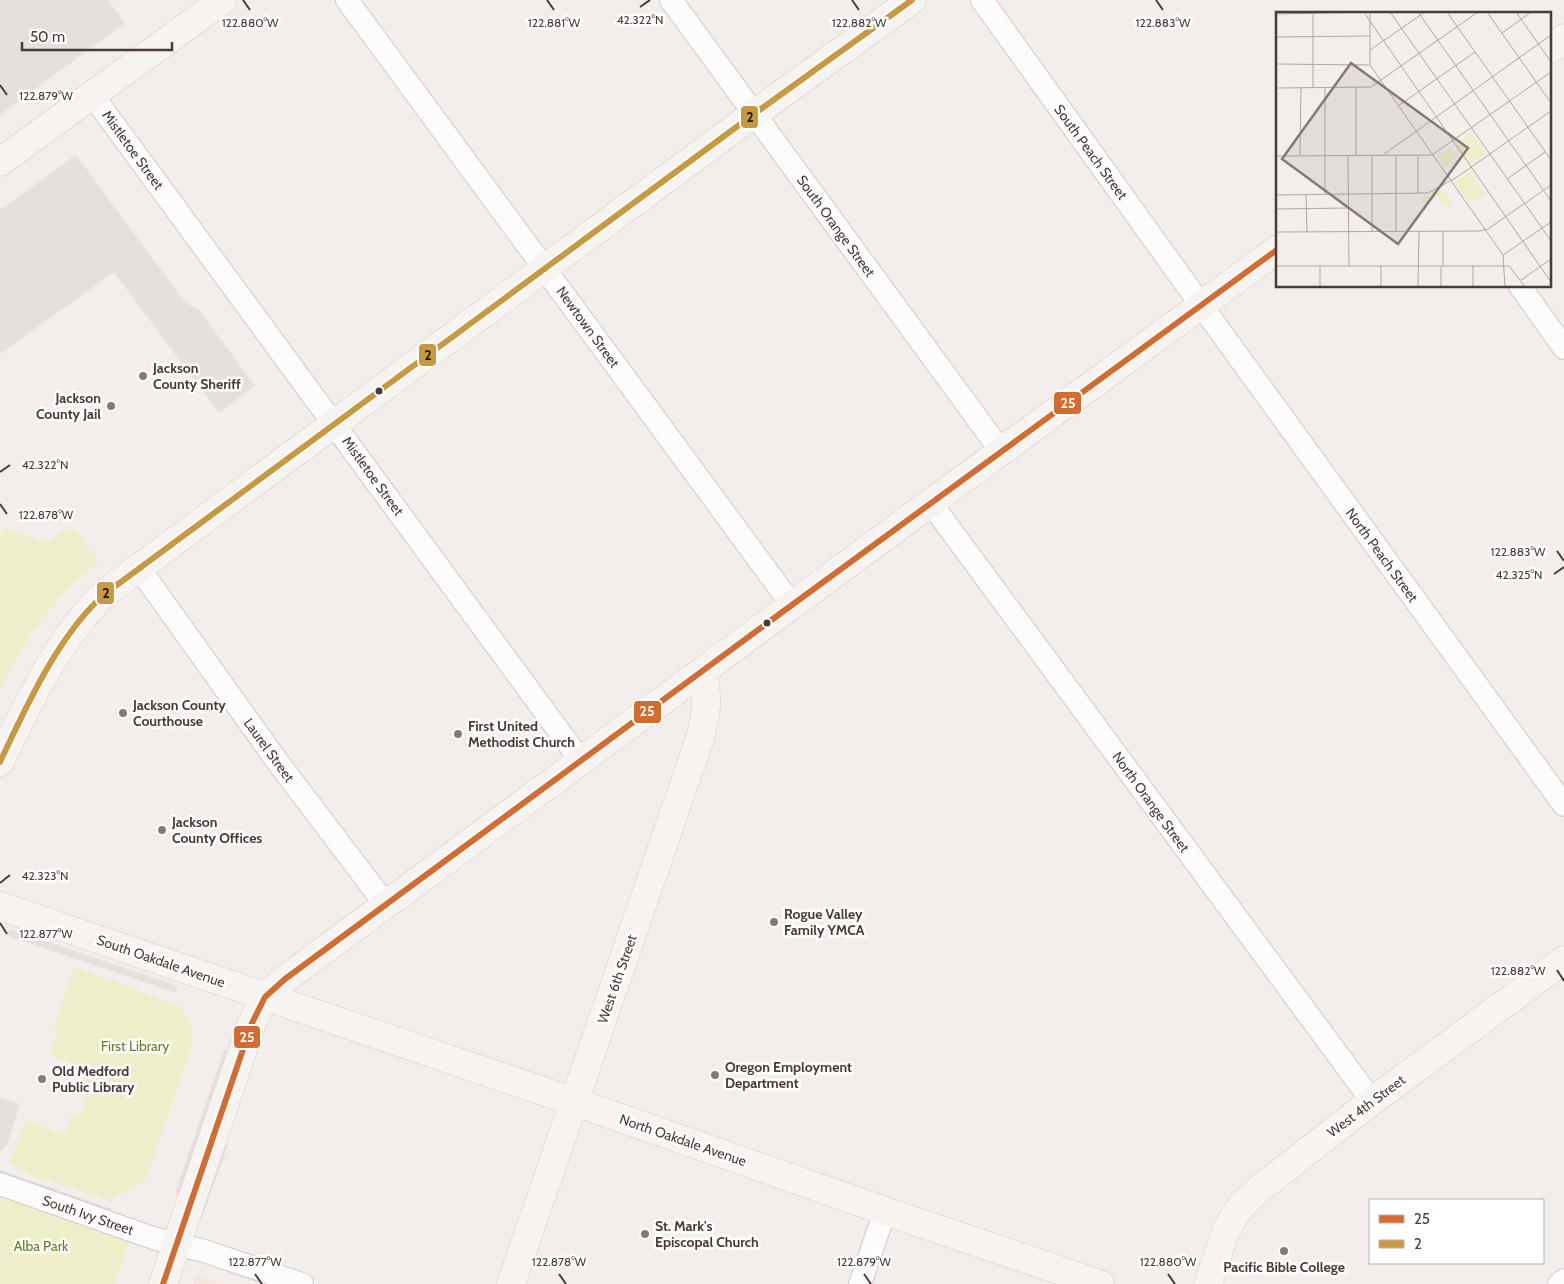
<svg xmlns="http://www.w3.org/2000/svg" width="1564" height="1284" viewBox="0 0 1564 1284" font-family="Cabin,sans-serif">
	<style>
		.commercial { fill: #f6e4de }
		.green { fill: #eeeeca }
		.parking { fill: #e5dfdd }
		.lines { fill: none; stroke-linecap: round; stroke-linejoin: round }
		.street-casing { stroke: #d0cac8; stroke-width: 24 }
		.secondary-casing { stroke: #d6cbc5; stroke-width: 29 }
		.street { stroke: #fdfcfc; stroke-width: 22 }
		.secondary { stroke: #f7f3f0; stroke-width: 28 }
		.bus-1-casing { stroke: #fff; stroke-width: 10 }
		.bus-2-casing { stroke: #fff; stroke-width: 10 }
		.bus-1 { stroke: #d36c31; stroke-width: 6 }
		.bus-2 { stroke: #c89940; stroke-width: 6 }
		.ticks { fill: none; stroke: #4b3b36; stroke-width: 2 }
		.poi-dot { fill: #867a76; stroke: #fff; stroke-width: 2 }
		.bus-dot { fill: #4b3b36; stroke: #fff; stroke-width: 2 }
		.labels { text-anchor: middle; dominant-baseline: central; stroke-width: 5; stroke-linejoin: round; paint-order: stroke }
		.street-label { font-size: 14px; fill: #4b3b36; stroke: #fff }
		.poi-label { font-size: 14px; font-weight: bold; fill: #4b3b36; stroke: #fff; text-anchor: start }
		.park-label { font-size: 14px; fill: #667e22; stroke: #fff }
		.inset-road { fill: none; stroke: #b0a6a3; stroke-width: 1 }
		.view { fill: #867a76; fill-opacity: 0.15; stroke: #867a76; stroke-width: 2.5 }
		.inset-edge { fill: none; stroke: #4b3b36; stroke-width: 2.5 }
		.ticks-label { font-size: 12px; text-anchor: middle; fill: #4b3b36; stroke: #fff; stroke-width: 5; stroke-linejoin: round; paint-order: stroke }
		.line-badge { stroke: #fff; stroke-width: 2 }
		.badge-label { font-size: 14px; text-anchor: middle; font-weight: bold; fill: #fff }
		.pale-badge-label { font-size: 14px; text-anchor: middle; font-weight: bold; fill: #111 }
	</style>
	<rect width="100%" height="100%" fill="#f3eeec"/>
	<path class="commercial" d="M196 1275 223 1284H193Z"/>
	<path class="green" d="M4 528 45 541 74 528 99 561 67 589 33 630 0 688V539Z
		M75 967 179 1006C190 1018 192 1025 193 1041L145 1181 110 1201 22 1172 10 1160 25 1121 65 1134 72 1114 80 1117 88 1092 80 1089 87 1068 49 1056 58 1030 53 1027Z
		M0 1191 131 1235 115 1284H0Z"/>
	<path class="parking" d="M0 0H108L125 23 0 115Z
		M76 155 185 302 200 311 255 386 219 413 114 272 0 354V210Z
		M10 929 178 986 176 993 8 936Z
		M224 1050 232 1053 182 1196 175 1193Z
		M0 1098 20 1104 7 1145 0 1152Z
		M221 1143 228 1145 203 1215 197 1213Z
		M0 1170 112 1209 109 1216 0 1178Z"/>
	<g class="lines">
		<defs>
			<path id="street" d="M347 0 792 605
				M671 0 1001 451
				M982 0 1201 305 1564 805
				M93 96 581 761
				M1520 286 1564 348
				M930 502 1372 1101
				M139 568 277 761 386 905
				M0 1184 153 1238 204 1251 302 1284
				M860 1284 885 1211
				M1559 1284 1564 1280"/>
			<path id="secondary" d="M1550 49 1564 38
				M0 162 223 0
				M0 762C27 705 54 648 97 601 104 594 113 587 121 581L754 114 912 0
				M0 906 575 1102 885 1211 1100 1284
				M163 1284 252 1023 265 997 285 979C615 734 946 491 1278 249
				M511 1284 700 738C706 713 710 697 701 672
				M1208 1284 1226 1230 1241 1206 1259 1189 1372 1101 1564 960"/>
		</defs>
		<use href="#street" class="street-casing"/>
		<use href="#secondary" class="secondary-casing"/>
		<use href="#street" class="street"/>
		<use href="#secondary" class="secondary"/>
		<defs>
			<path id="bus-1" d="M163 1284 252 1023 265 997 285 979 781 613 1278 249"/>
			<path id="bus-2" d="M0 762C26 707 59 633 106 593L754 114 912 0"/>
		</defs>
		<use href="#bus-1" class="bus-1-casing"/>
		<use href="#bus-2" class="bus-2-casing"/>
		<use href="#bus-1" class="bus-1"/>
		<use href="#bus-2" class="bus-2"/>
	</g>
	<path class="ticks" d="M243 0 250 10M547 0 554 10M852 0 859 10M1156 0 1163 10M640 7 650 0M0 85 7 95M0 472 10 465M0 504 7 514M1557 551 1564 561M1554 574 1564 567M0 883 10 875M0 923 7 934M1557 970 1564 981M255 1274 262 1284M559 1274 566 1284M864 1274 871 1284M1168 1274 1175 1284"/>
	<g class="poi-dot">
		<circle cx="143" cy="376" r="5"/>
		<circle cx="111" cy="406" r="5"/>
		<circle cx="123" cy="713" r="5"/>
		<circle cx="458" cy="734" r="5"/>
		<circle cx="162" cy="830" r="5"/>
		<circle cx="774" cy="922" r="5"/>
		<circle cx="715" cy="1075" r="5"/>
		<circle cx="42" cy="1079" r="5"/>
		<circle cx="645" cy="1234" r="5"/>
		<circle cx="1284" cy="1251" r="5"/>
	</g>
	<g class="bus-dot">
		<circle cx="379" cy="391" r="4.5"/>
		<circle cx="767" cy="623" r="4.5"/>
	</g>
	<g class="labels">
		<g class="street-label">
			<text transform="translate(133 150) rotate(54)">Mistletoe Street</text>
			<text transform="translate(1091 152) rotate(54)">South Peach Street</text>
			<text transform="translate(836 226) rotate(54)">South Orange Street</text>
			<text transform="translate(588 327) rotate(54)">Newtown Street</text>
			<text transform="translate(373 476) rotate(54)">Mistletoe Street</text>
			<text transform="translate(1382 555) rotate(54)">North Peach Street</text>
			<text transform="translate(269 750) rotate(54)">Laurel Street</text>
			<text transform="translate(1151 802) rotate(54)">North Orange Street</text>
			<text transform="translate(161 961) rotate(19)">South Oakdale Avenue</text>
			<text transform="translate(617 979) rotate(-71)">West 6th Street</text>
			<text transform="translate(1366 1106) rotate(-37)">West 4th Street</text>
			<text transform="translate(683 1140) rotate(19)">North Oakdale Avenue</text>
			<text transform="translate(88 1215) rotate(19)">South Ivy Street</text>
		</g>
		<g class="poi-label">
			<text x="153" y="368">Jackson<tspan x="153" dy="16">County Sheriff</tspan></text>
			<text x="101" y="398" text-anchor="end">Jackson<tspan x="101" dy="16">County Jail</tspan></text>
			<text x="133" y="705">Jackson County<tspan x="133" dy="16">Courthouse</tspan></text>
			<text x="468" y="726">First United<tspan x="468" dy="16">Methodist Church</tspan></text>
			<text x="172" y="822">Jackson<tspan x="172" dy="16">County Offices</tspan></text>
			<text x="784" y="914">Rogue Valley<tspan x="784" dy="16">Family YMCA</tspan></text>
			<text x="725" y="1067">Oregon Employment<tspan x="725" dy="16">Department</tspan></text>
			<text x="52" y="1071">Old Medford<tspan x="52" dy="16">Public Library</tspan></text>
			<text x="655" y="1226">St. Mark's<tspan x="655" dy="16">Episcopal Church</tspan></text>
			<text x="1284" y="1267" text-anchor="middle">Pacific Bible College</text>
		</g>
		<g class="park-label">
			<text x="135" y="1046">First Library</text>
			<text x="41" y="1246">Alba Park</text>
		</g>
	</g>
	<g transform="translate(1276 12)">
		<rect width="275" height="275" fill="#f3eeec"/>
		<path d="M195 121 210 141 194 153 179 133ZM175 136 184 145 176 144V150L169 156 163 145ZM193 160 209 182 194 192 178 170ZM166 177 174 189H179L169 196 161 185 150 192 145 188V185Z" fill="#eeeeca"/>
		<path class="inset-road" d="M114 0 275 229M142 0 275 189M171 0 275 148M211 0 275 91M240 0 275 50M0 2 96 0M37 2V75M89 2 275 270M94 2V53L227 243 229 275M226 21 255 0M0 25 94 24M94 38 149 0M0 52 93 53M80 75V143M0 76 95 75 202 0M122 94 199 40M24 143 25 76M107 143 275 23M142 143V182M0 144 156 143 275 60M72 144 73 254M96 144V220M120 144V219M231 167 269 140M49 182V76M0 183 152 181 181 165 275 99M30 183 31 220M0 197 72 196M0 220 203 219 212 217 275 173M167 220V254M227 243 275 210M0 254H233L249 275M197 254V275M245 268 275 247M44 275V254M105 275V254M142 275 143 220M165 275V254"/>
		<path class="view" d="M75 51 192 136 122 232 6 147Z"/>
		<rect width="275" height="275" class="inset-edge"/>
	</g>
	<g class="ticks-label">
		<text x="640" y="24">42.322°N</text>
		<text x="250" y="27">122.880°W</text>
		<text x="554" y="27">122.881°W</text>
		<text x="859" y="27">122.882°W</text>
		<text x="1163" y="27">122.883°W</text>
		<text x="46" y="100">122.879°W</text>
		<text x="45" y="469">42.322°N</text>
		<text x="46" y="519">122.878°W</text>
		<text x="1518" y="556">122.883°W</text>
		<text x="1519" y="579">42.325°N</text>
		<text x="45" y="880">42.323°N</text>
		<text x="46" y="938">122.877°W</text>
		<text x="1518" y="975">122.882°W</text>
		<text x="255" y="1266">122.877°W</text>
		<text x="559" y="1266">122.878°W</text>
		<text x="864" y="1266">122.879°W</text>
		<text x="1168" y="1266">122.880°W</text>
	</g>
	<g class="line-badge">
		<rect x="740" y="105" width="19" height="24" rx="5" fill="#c89940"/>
		<rect x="418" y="343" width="19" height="24" rx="5" fill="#c89940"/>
		<rect x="1053" y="391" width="29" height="24" rx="5" fill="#d36c31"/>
		<rect x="96" y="581" width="19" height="24" rx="5" fill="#c89940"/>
		<rect x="633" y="700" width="29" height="24" rx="5" fill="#d36c31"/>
		<rect x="233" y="1025" width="28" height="24" rx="5" fill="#d36c31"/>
	</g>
	<g class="badge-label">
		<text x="1068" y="408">25</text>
		<text x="647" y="716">25</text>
		<text x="247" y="1042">25</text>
	</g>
	<g class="pale-badge-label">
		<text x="750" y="122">2</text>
		<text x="428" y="360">2</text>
		<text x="106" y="598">2</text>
	</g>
	<rect x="1369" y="1199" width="175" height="65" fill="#ffffff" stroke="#b7b1af"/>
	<rect x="1379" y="1215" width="25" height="8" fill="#d36c31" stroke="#b7b1af"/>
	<text x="1414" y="1224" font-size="15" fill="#4b3b36">25</text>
	<rect x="1379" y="1240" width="25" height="8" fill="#c89940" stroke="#b7b1af"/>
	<text x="1414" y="1249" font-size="15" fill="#4b3b36">2</text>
	<path d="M22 42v8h150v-8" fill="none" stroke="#4b3b36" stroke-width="2.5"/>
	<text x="30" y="42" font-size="15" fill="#4b3b36" stroke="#ffffff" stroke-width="4" paint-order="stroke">50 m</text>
</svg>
